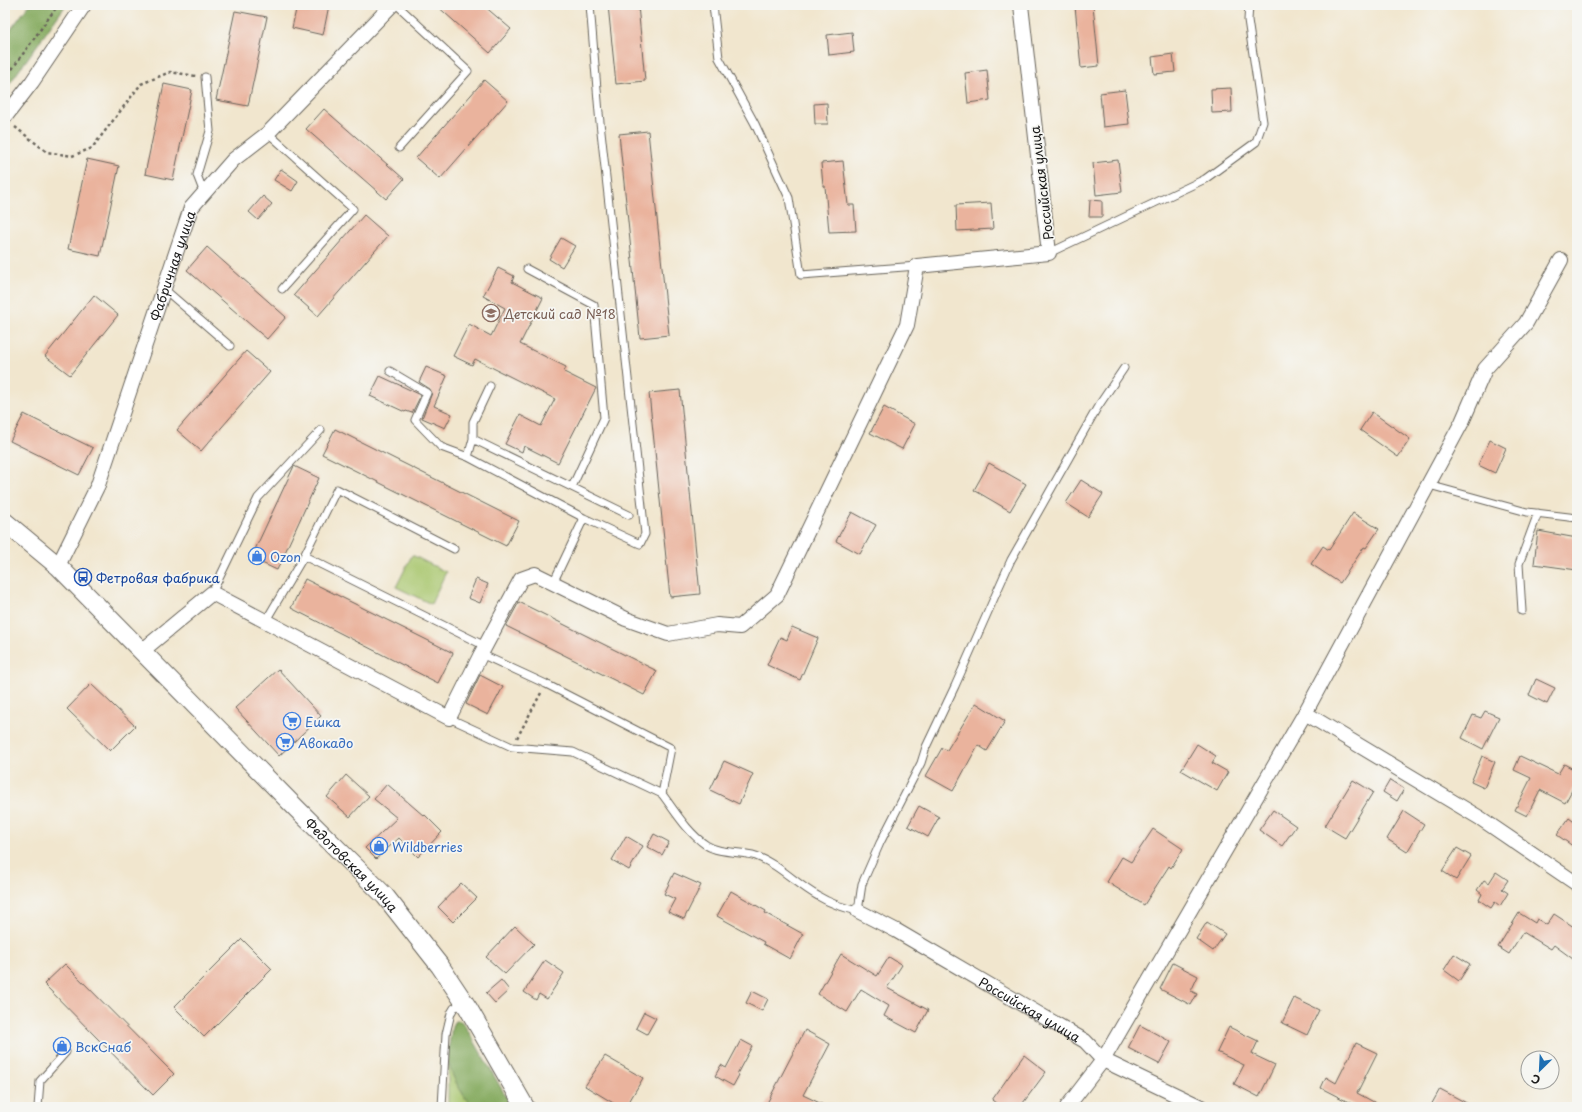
<svg xmlns="http://www.w3.org/2000/svg" width="1582" height="1112" viewBox="0 0 1582 1112" font-family="'Playpen Sans',sans-serif">
	<style>
		.green { fill: #a8c66d; stroke: #627144 }
		.forest { fill: #86ab60; stroke: #51643e }
		.building { fill: #eab39d }
		.lines { fill: none; stroke-linecap: round; stroke-linejoin: round }
		.service-casing { stroke: #67635a; stroke-width: 9 }
		.minor-casing { stroke: #67635a; stroke-width: 16 }
		.tertiary-casing { stroke: #67635a; stroke-width: 20 }
		.path { stroke: #67635a; stroke-width: 2.5; stroke-dasharray: 3 3; stroke-linecap: butt }
		.service { stroke: #fff; stroke-width: 7 }
		.minor { stroke: #fff; stroke-width: 14 }
		.tertiary { stroke: #fff; stroke-width: 18 }
		.labels { text-anchor: middle; dominant-baseline: central; stroke-width: 3.5; stroke-linejoin: round; paint-order: stroke }
		.street-label { font-size: 13px; fill: #1c1c1c; stroke: #f6f6f2 }
		.education-label { font-size: 13px; fill: #785e54; stroke: #f6f6f2; text-anchor: start }
		.shop-label { font-size: 13px; fill: #366cbe; stroke: #f6f6f2; text-anchor: start }
		.transit-label { font-size: 13px; fill: #164399; stroke: #f6f6f2; text-anchor: start }
	</style>
	<rect width="100%" height="100%" fill="#f6f6f2"/>
	<filter id="ink" filterUnits="userSpaceOnUse"><feTurbulence type="fractalNoise" baseFrequency=".025" numOctaves="2"/><feDisplacementMap in="SourceGraphic" scale="8" xChannelSelector="R" yChannelSelector="G"/><feConvolveMatrix kernelMatrix="1 2 1 2 8 2 1 2 1" color-interpolation-filters="sRGB"/></filter>
	<filter id="wash" filterUnits="userSpaceOnUse"><feTurbulence type="fractalNoise" baseFrequency=".012" numOctaves="4" result="noise"/><feDisplacementMap in="SourceGraphic" scale="16" xChannelSelector="R" yChannelSelector="G"/><feGaussianBlur stdDeviation="0.9" result="paint"/><feColorMatrix in="noise" values="0 0 0 0 0 0 0 0 0 0 0 0 0 0 0 0 0 1.4 0 .05"/><feComposite in="paint" operator="in"/></filter>
	<g filter="url(#wash)">
		<rect width="100%" height="100%" fill="#f1e6ce"/>
		<path class="green" d="M412 555 446 572 431 604 396 587Z
			M448 1058C451 1076 461 1092 472 1107H448Z"/>
		<path class="forest" d="M29 5H66L5 90V37Z
			M458 1020 462 1022 469 1032 512 1107H472C462 1093 449 1075 448 1057 448 1047 451 1036 452 1026L454 1022Z"/>
		<g id="blocks">
			<path class="building" d="M297 5H329L323 35 292 28Z
				M436 5H483L511 29 490 53Z
				M608 5H638L645 81 616 84Z
				M1093 5 1099 66 1081 68 1075 6Z
				M235 11 267 17 248 106 216 100Z
				M852 32 854 52 829 55 827 35Z
				M1173 54 1175 72 1154 74 1152 57Z
				M987 70 990 100 968 103 965 73Z
				M484 80 508 101 440 179 416 158Z
				M164 84 192 90 173 180 145 174Z
				M1231 88 1232 112 1212 113 1211 89Z
				M1125 90 1129 124 1103 127 1100 93Z
				M827 103 828 124H815L814 104Z
				M324 109 404 179 386 199 306 129Z
				M648 131 669 335 640 338 619 134Z
				M87 159 119 166 100 256 68 249Z
				M1118 160 1122 192 1096 195 1093 163Z
				M843 161 848 205H854L856 231 829 232 825 186H823L821 163Z
				M281 169 298 181 292 191 274 180Z
				M263 196 272 204 258 220 249 212Z
				M1090 200 1102 201V217H1089Z
				M991 203 993 229 957 231 956 205Z
				M364 215 388 236 318 316 294 295Z
				M561 238 575 246 562 267 549 259Z
				M207 247 286 317 267 339 187 270Z
				M498 268 514 276 512 282 543 298 520 344 566 367 564 372 596 388 558 463 524 446 522 452 505 444 520 415 541 426 555 399 475 359 472 365 453 356 469 324 491 336 505 308 483 296Z
				M94 295 118 315 70 375 45 356Z
				M246 351 270 372 201 451 177 430Z
				M426 367 447 376 434 406 452 414 445 428 422 418 432 393 430 389 419 382Z
				M380 376 421 395 412 413 406 411 405 412 370 396Z
				M680 390 700 594 670 597 649 393Z
				M884 407 915 424 902 449 870 433Z
				M1372 412 1410 439 1398 457 1360 430Z
				M24 414 93 448 79 475 10 441Z
				M335 429 519 521 506 546 322 454Z
				M1490 440 1506 448 1495 473 1478 465Z
				M989 463 1026 484 1010 511 974 490Z
				M294 466 319 478 277 570 251 558Z
				M1081 480 1103 494 1088 517 1066 503Z
				M852 512 876 525 860 554 836 541Z
				M1353 513 1379 529 1366 548 1364 547 1340 583 1311 564 1323 546 1329 550Z
				M1538 531 1577 538V570L1534 564Z
				M305 579 453 653 438 683 291 608Z
				M476 579 488 584 480 603 468 598Z
				M519 602 657 671 644 695 506 626Z
				M792 627 818 638 800 680 767 665 780 637 787 640Z
				M278 669 321 716 279 756 235 708Z
				M480 675 503 687 488 715 466 704Z
				M1536 679 1555 688 1547 704 1529 695Z
				M91 684 135 726 110 751 67 709Z
				M976 703 1005 721 987 751 978 745 953 791 926 776 942 748 947 750Z
				M1485 711 1499 717 1483 749 1462 738 1473 715 1481 718Z
				M1197 744 1216 756 1212 763 1228 772 1217 791 1181 770Z
				M1482 756 1495 762 1484 788 1471 782Z
				M1520 756 1558 774 1564 764 1577 771V781L1565 803 1540 790 1527 816 1515 810 1531 778 1514 770Z
				M724 761 753 774 739 804 710 790Z
				M346 775 369 796 350 817 327 797Z
				M1353 780 1373 792 1345 838 1325 826Z
				M1390 780 1404 789 1397 801 1383 792Z
				M387 784 424 816 425 815 442 832 418 857 399 838 376 859 365 848 397 818 374 799Z
				M919 806 939 817 928 837 908 826Z
				M1273 810 1296 826 1282 846 1259 830Z
				M1404 811 1424 824 1407 852 1387 839Z
				M1569 818 1577 824V849L1557 835Z
				M1153 829 1183 849 1171 868 1169 866 1144 905 1107 882 1122 857 1131 862Z
				M654 834 669 842 662 855 647 847Z
				M626 836 643 846 629 870 612 860Z
				M1457 848 1471 856 1456 880 1442 871Z
				M1496 872 1508 880 1502 889 1508 893 1500 906 1495 902 1491 908 1479 900 1482 894 1477 890 1484 880 1489 883Z
				M674 873 701 885 684 919 668 912 675 899 664 894Z
				M461 883 477 898 453 922 438 907Z
				M731 891 766 911 765 913 803 934 790 959 763 944 764 942 717 916Z
				M1519 913 1535 923 1537 919 1547 925 1554 914 1577 929V962L1554 945 1551 949 1523 932 1509 954 1498 947Z
				M1207 922 1225 934 1213 951 1196 939Z
				M515 926 534 944 505 974 486 957Z
				M242 939 272 969 204 1037 174 1007Z
				M841 954 877 976 889 957 902 965 887 988 928 1010 916 1033 884 1016 889 1006 861 989 847 1012 818 994Z
				M1454 954 1470 964 1459 981 1444 970Z
				M545 960 564 973 547 999 539 994 536 1000 524 992Z
				M1173 963 1198 976 1191 991 1197 994 1191 1005 1160 989Z
				M65 964 174 1074 153 1095 44 984Z
				M501 980 509 990 495 1003 486 993Z
				M752 991 768 999 762 1011 746 1003Z
				M1294 998 1319 1010 1307 1035 1282 1023Z
				M644 1012 656 1018 647 1034 636 1028Z
				M1140 1025 1171 1042 1159 1064 1128 1048Z
				M1229 1027 1258 1041 1252 1054 1275 1065 1259 1097 1234 1084 1244 1065 1217 1052Z
				M805 1030 830 1044 803 1095 828 1107H765Z
				M741 1040 752 1046 737 1074 739 1075 733 1086 715 1076 721 1065 726 1068Z
				M1356 1043 1377 1053 1357 1093 1383 1107H1358L1321 1088 1326 1077 1336 1083Z
				M1024 1055 1046 1072 1020 1107H1001L992 1100Z
				M605 1056 643 1078 626 1107H620L585 1086Z
				M1440 1089 1474 1107H1430Z"/>
		</g>
	</g>
	<g filter="url(#ink)">
		<use href="#blocks" fill-opacity="0" stroke="#67635a" stroke-width="1"/>
		<g class="lines">
			<defs>
				<path id="service" d="M397 5 468 71 399 148
					M713 5 719 58 755 124 789 198 801 275 917 266
					M268 133 353 209 282 289
					M204 193 197 175 210 131 205 77
					M1049 253 1205 179 1256 142 1263 122 1248 20 1249 5
					M527 269 594 305 604 418 572 487
					M164 289 230 346
					M390 371 427 393 415 420 441 447 468 457 584 518
					M473 439V422L490 386
					M468 457 473 439 629 515
					M1429 485 1527 512 1577 518
					M304 556 337 489 454 549
					M553 583 584 518 640 544 645 534 599 113 590 5
					M212 593 258 498 321 430
					M1522 611 1519 564 1538 513
					M265 622 304 556 485 646
					M481 654 546 684 671 748 662 794C675 811 687 832 706 845 720 854 740 851 756 856 780 865 796 884 818 896 831 904 844 908 858 911L862 884 880 843 921 763 926 747 955 686 1011 560 1097 408 1124 368
					M449 718 512 747 573 752 662 794
					M38 1107 40 1081 66 1052
					M442 1107 446 1034 451 1013 454 1008 464 1002"/>
				<g id="minor">
					<path d="M5 117 32 82 84 5"/>
					<path id="s1" d="M58 566 98 485 191 208 233 160 268 133 392 5"/>
					<path d="M142 651 212 593 449 718 481 654 521 579 535 574 626 619 668 634 717 625 740 627 777 595 907 325 917 266 1049 253 1021 5"/>
					<path d="M1305 713 1480 818 1577 884"/>
					<path id="s2" d="M858 911 897 931 1085 1041 1103 1060 1201 1107"/>
					<path d="M1067 1107 1103 1060 1305 713 1462 422 1485 369 1526 323 1561 260"/>
				</g>
				<g id="tertiary">
					<path id="s3" d="M5 522 58 566 297 809 385 896 440 966 468 1008 525 1107"/>
				</g>
			</defs>
			<use href="#service" class="service-casing"/>
			<use href="#minor" class="minor-casing"/>
			<use href="#tertiary" class="tertiary-casing"/>
			<path class="path" d="M5 79 58 5
				M15 127 47 152 72 156 92 148 141 84 170 72 196 76
				M517 738 541 693"/>
			<use href="#service" class="service"/>
			<use href="#minor" class="minor"/>
			<use href="#tertiary" class="tertiary"/>
		</g>
	</g>
	<defs>
		<symbol id="school-ring" viewBox="-11 -11 22 22"><circle r="9.5" fill="#f6f6f2" stroke="#8d6e63" stroke-width="1.5"/><path d="M0-5L7-2L0 1L-7-2ZM-4 1L0 2.5L4 1V4Q0 6-4 4Z" fill="#8d6e63"/></symbol>
		<symbol id="shop-ring" viewBox="-11 -11 22 22"><circle r="9.5" fill="#f6f6f2" stroke="#3f7fe0" stroke-width="1.5"/><path d="M-5-2.5h2.3a2.7 3.5 0 0 1 5.4 0H5L5.5 6h-11ZM-1.5-2.5h3a1.5 2.3 0 0 0-3 0Z" fill="#3f7fe0"/></symbol>
		<symbol id="bus-ring" viewBox="-11 -11 22 22"><circle r="9.5" fill="#f6f6f2" stroke="#1a4fb4" stroke-width="1.5"/><path d="M-5-6H5V4H4V6H2V4H-2V6H-4V4H-5ZM-3.5-4V0h7V-4ZM-3.5 1.2v1.5H-2V1.2ZM2 1.2v1.5H3.5V1.2Z" fill="#1a4fb4"/></symbol>
		<symbol id="supermarket-ring" viewBox="-11 -11 22 22"><circle r="9.5" fill="#f6f6f2" stroke="#3f7fe0" stroke-width="1.5"/><path d="M-6-5.5h2.5l.6 2H6L4.5 2H-2.5L-4.4-4H-6ZM-1.5 3.2a1.3 1.3 0 1 0 .1 0ZM3 3.2a1.3 1.3 0 1 0 .1 0Z" fill="#3f7fe0"/></symbol>
	</defs>
	<g fill-rule="evenodd">
		<use href="#school-ring" x="481" y="303" width="20" height="20"/>
		<use href="#shop-ring" x="247" y="546" width="20" height="20"/>
		<use href="#bus-ring" x="73" y="567" width="20" height="20"/>
		<use href="#supermarket-ring" x="282" y="711" width="20" height="20"/>
		<use href="#supermarket-ring" x="275" y="732" width="20" height="20"/>
		<use href="#shop-ring" x="369" y="836" width="20" height="20"/>
		<use href="#shop-ring" x="52" y="1036" width="20" height="20"/>
	</g>
	<g class="labels">
		<g class="street-label">
			<text transform="translate(1041 183) rotate(-97)">Российская улица</text>
			<text stroke="none"><textPath href="#s1" startOffset="322">Фабричная улица</textPath></text>
			<text stroke="none"><textPath href="#s3" startOffset="488">Федотовская улица</textPath></text>
			<text stroke="none"><textPath href="#s2" startOffset="198">Российская улица</textPath></text>
		</g>
		<g class="education-label">
			<text x="504" y="313">Детский сад №18</text>
		</g>
		<g class="shop-label">
			<text x="270" y="556">Ozon</text>
			<text x="305" y="721">Ешка</text>
			<text x="298" y="742">Авокадо</text>
			<text x="392" y="846">Wildberries</text>
			<text x="75" y="1046">ВскСнаб</text>
		</g>
		<g class="transit-label">
			<text x="96" y="577">Фетровая фабрика</text>
		</g>
	</g>
	<rect width="1582" height="1112" fill="none" stroke="#f6f6f2" stroke-width="20"/>
	<g transform="translate(1540 1070) rotate(204)"><circle r="19" fill="#f6f6f2" stroke="#9f9f9c"/>
	<path d="M0-3L7 15L0 10L-7 15Z" fill="#1f6fb2"/>
	<text y="-6" font-size="11" font-weight="bold" text-anchor="middle" fill="#1c1c1c">С</text>
	</g>
</svg>
